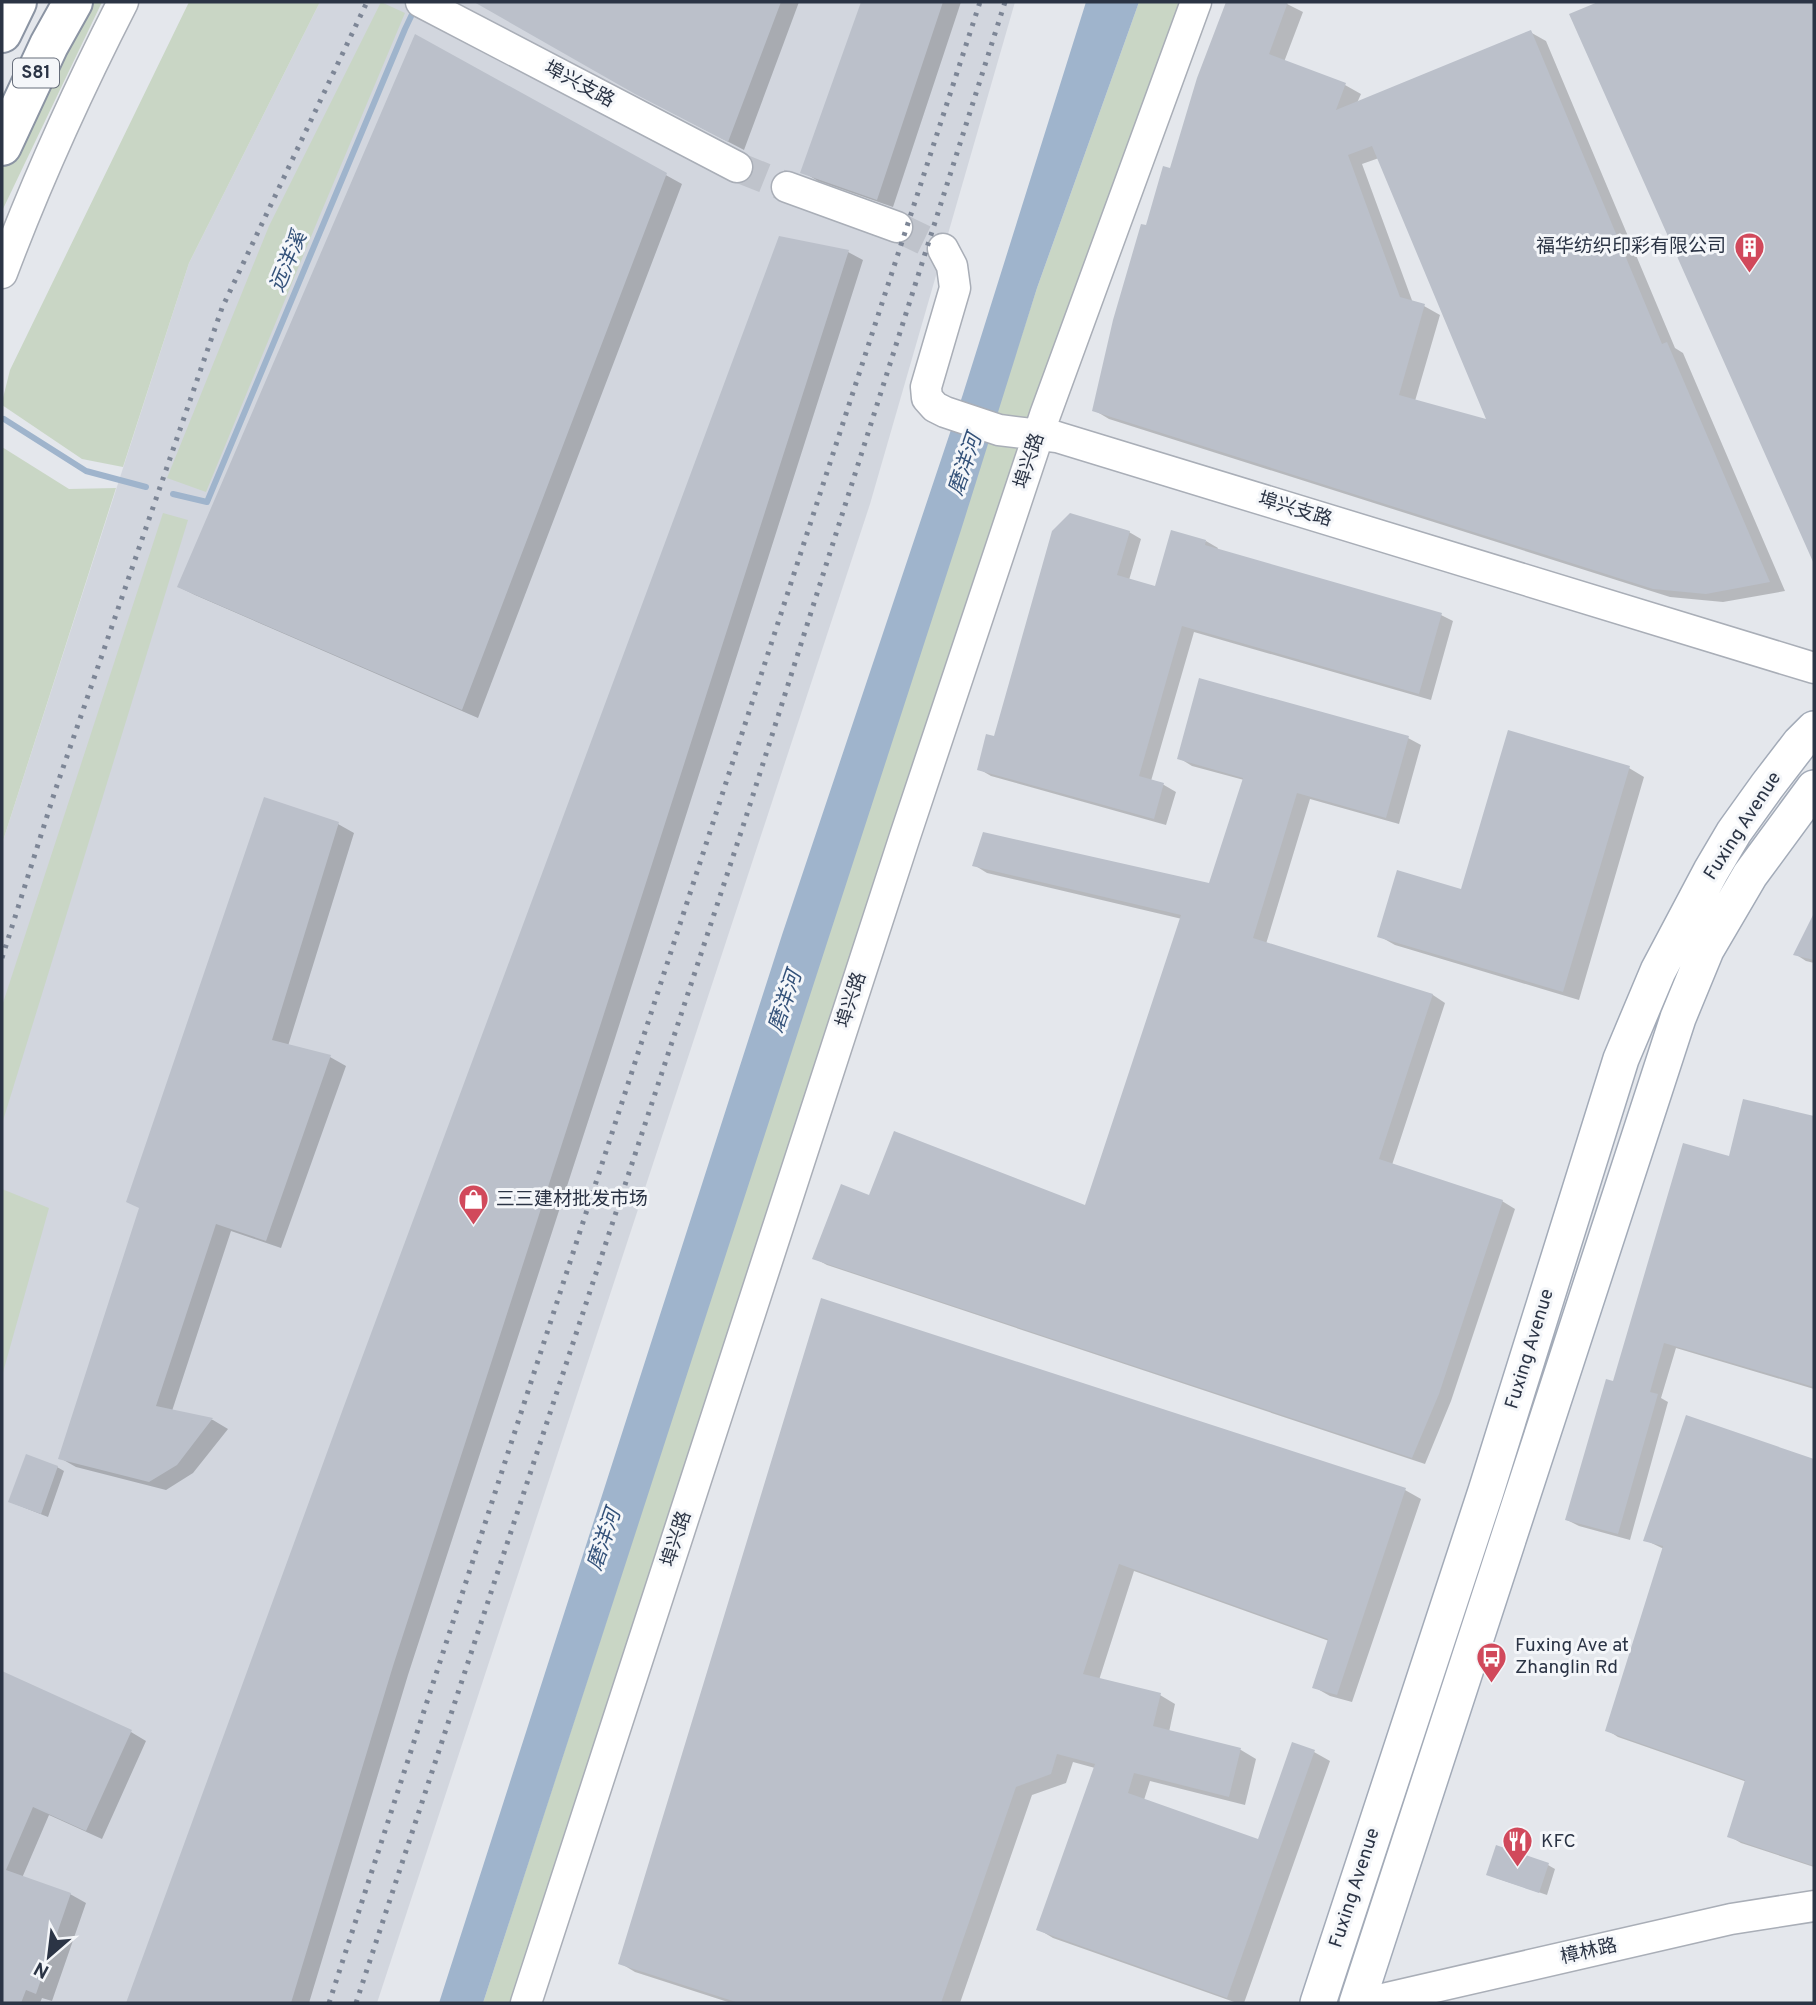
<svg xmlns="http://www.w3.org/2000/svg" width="1816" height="2005" viewBox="0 0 1816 2005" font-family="Overpass,'Noto Sans SC',sans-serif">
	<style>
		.built { fill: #d2d6de }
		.green { fill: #c9d6c5 }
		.water { fill: #9fb4cc }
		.shadow { fill: #0003; fill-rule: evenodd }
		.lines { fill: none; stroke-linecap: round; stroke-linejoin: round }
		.stream { stroke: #9fb4cc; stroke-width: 6 }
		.building { fill: #bbc0ca; fill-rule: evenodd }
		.secondary-tunnel { stroke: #bfc3cb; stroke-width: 30; stroke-dasharray: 30 15; stroke-linecap: butt }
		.secondary-casing { stroke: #a9aeb7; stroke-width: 33 }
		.primary-casing { stroke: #a3abb8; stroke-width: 38 }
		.highway-casing { stroke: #8b94a3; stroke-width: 42 }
		.secondary { stroke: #fff; stroke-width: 30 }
		.primary { stroke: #fff; stroke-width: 35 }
		.highway { stroke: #fff; stroke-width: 38 }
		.rail { stroke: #7d8696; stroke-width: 5; stroke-dasharray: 3.5 7; stroke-linecap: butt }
		.labels { text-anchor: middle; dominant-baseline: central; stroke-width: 6; stroke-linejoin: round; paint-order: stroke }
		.shield { fill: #f4f6f9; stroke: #676e7b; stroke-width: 2 }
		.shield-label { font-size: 18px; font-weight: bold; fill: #2b3445 }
		.street-label { font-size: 19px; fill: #2b3445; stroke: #f4f6f9 }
		.poi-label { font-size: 19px; fill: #2b3445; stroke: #f4f6f9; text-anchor: start }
		.water-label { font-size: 21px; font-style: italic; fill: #34527a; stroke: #f4f6f9 }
	</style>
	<rect width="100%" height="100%" fill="#e4e7ec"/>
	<path class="built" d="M320 2H1015L870 504 377 2003H2V844L189 263Z"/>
	<path class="green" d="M87 2H102L2 211V168Z
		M189 2H320L189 263 123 467 82 459 2 405V402L10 370Z
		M381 2 405 13 315 227 206 492 167 478 269 226Z
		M1139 2H1179L890 867 520 2003H483L1037 288Z
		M2 447 69 489 116 488 2 844Z
		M163 513 188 520 2 1124V1006Z
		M2 1189 49 1208 2 1376Z"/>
	<path class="water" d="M1086 2H1139L1037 288 961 530 483 2003H439L782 935 963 394Z"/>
	<path class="shadow" d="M477 2H799L744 150 652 102Z
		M863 2H961L893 207 818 181 803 172Z
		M1228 2H1283L1303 12 1284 62 1345 85 1361 94 1357 103 1530 32 1546 41 1675 348 1683 353 1785 591 1723 602 1670 597 1109 419 1094 410 1147 227 1171 170 1199 78ZM1379 158 1489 422 1415 401 1440 315 1424 306 1413 303 1362 164Z
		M1603 2H1814V543L1804 537 1571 15Z
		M416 37 682 184 478 718 195 595 179 587Z
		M848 252 863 260 609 1057 408 1675 309 2003H128L345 1407Z
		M1129 532 1141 539 1129 580 1156 588 1206 541 1218 548 1217 550 1441 615 1453 621 1431 700 1194 632 1151 781 1164 785 1176 792 1166 825 991 776 979 769 995 738Z
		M1408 738 1421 745 1399 824 1310 799 1266 944 1433 995 1445 1003 1392 1165 1502 1201 1515 1209 1451 1401 1425 1464 827 1265 814 1258 870 1197 1086 1207 1182 919 987 873 974 865 1211 885 1244 780 1192 766 1179 758Z
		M1629 768 1644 777 1579 1000 1395 945 1379 936 1462 891Z
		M338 824 354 833 288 1046 330 1057 346 1066 281 1248 231 1231 172 1411 213 1420 228 1429 193 1473 166 1490 76 1467 60 1458Z
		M1814 917V963L1806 961 1795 954Z
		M1744 1101 1814 1118V1389L1676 1348 1661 1398 1668 1402 1630 1540 1579 1526 1567 1520 1614 1383 1731 1159Z
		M822 1300 1405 1490 1421 1499 1352 1702 1330 1696 1314 1687 1329 1641 1134 1571 1099 1680 1160 1695 1175 1704 1169 1732 1241 1750 1256 1759 1245 1805 1150 1781 1144 1800 1259 1841 1293 1744 1314 1752 1330 1761 1244 2003H1237L1053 1938 1038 1929 1095 1768 1073 1762 1066 1783 1032 1795 960 2003H731L635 1972 620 1963Z
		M1687 1417 1814 1461V1867L1741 1843 1729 1836 1747 1782 1618 1737 1607 1730 1664 1549 1645 1540Z
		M57 1467 64 1471 48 1517 10 1502Z
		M2 1673 131 1732 146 1741 102 1839 49 1815 22 1878 70 1894 86 1903 52 2001 42 1998 40 2003H2Z
		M1548 1865 1555 1869 1547 1895 1496 1878Z"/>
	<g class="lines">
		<path class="stream" d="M4 419 86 471 146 487
			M173 494 207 502 405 29 415 8"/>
	</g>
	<path class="building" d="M474 2H781L728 142 635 94Z
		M861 2H943L877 200 800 173Z
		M1226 2H1288L1269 54 1346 83 1336 110 1531 30 1662 344 1667 342 1770 582 1706 594 1653 589 1092 411 1113 320 1141 224 1146 225 1163 166 1170 168 1197 78ZM1372 146 1453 340 1486 419 1399 395 1425 304 1400 297 1348 155Z
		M1598 2H1814V564L1569 14Z
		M415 34 667 173 462 710 177 587Z
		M779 236 849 250 593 1048 393 1666 291 2003H126L344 1406Z
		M1070 513 1130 531 1117 575 1155 586 1171 530 1206 540 1205 545 1442 613 1419 694 1182 626 1139 776 1164 783 1154 819 977 770 986 734 994 736 1052 531Z
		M1199 678 1409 736 1386 818 1297 793 1253 938 1433 994 1379 1159 1503 1200 1439 1394 1412 1458 812 1259 841 1184 869 1195 894 1131 1085 1205 1181 915 972 866 983 832 1209 883 1243 778 1177 759Z
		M1508 730 1630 766 1563 992 1377 937 1397 870 1461 889Z
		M264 797 339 822 272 1040 331 1055 266 1241 216 1224 156 1406 213 1418 177 1465 149 1482 58 1459 139 1208 126 1202Z
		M1814 913V960L1793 955Z
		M1743 1099 1814 1116V1387L1664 1343 1650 1392 1658 1394 1618 1534 1565 1520 1606 1379 1613 1381 1683 1143 1729 1156Z
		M821 1298 1406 1488 1337 1695 1312 1688 1328 1639 1119 1564 1083 1674 1161 1693 1153 1726 1241 1748 1229 1797 1134 1773 1128 1793 1258 1839 1292 1742 1315 1750 1227 1998 1036 1930 1095 1764 1057 1754 1051 1774 1016 1787 941 2003H739L618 1964Z
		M1686 1415 1814 1459V1866L1727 1837 1745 1780 1605 1731 1663 1546 1643 1541Z
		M26 1454 58 1466 41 1514 8 1502Z
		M2 1671 132 1730 86 1831 33 1807 6 1870 71 1893 36 1994 26 1990 21 2003H2Z
		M1496 1845 1549 1863 1539 1893 1486 1875Z"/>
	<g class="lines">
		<path class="secondary-tunnel" d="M737 167 787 187
			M897 227 943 249"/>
		<defs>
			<path id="secondary" d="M421 2 737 167
				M787 187 897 227
				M943 249 952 266 955 288 926 387 927 398 935 407 945 412 999 430 1057 437 1814 668
				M2 273C37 180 78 90 123 2
				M526 2003 905 836 1045 415 1196 2
				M1365 2003 1731 1919 1814 1906"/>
			<path id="primary" d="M1318 2003 1486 1491 1621 1059 1658 971 1711 871 1734 832 1767 786 1800 743 1814 729
				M1357 2003 1678 1018 1706 950 1750 875 1814 788"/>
			<path id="highway" d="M2 33 17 2
				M2 146 49 45 73 2"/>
		</defs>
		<use href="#secondary" class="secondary-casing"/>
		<use href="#primary" class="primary-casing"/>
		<use href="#highway" class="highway-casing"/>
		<use href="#secondary" class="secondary"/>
		<use href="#primary" class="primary"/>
		<use href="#highway" class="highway"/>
		<path class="rail" d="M2 958 55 791 222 308 367 2
			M329 2003 980 2
			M356 2003 746 817 1005 2"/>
	</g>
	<defs>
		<symbol id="building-pin" viewBox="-11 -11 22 30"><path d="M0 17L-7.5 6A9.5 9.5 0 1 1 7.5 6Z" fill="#d1495b" stroke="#f4f6f9"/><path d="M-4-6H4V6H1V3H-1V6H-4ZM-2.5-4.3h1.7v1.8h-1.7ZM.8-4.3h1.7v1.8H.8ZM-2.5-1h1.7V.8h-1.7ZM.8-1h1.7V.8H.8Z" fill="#fff"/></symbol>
		<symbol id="shop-pin" viewBox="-11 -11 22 30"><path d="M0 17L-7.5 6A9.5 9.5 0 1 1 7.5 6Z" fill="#d1495b" stroke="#f4f6f9"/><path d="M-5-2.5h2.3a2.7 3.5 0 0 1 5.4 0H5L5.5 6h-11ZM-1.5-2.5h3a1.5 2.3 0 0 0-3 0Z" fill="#fff"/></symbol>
		<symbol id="bus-pin" viewBox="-11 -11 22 30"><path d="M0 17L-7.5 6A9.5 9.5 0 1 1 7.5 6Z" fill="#d1495b" stroke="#f4f6f9"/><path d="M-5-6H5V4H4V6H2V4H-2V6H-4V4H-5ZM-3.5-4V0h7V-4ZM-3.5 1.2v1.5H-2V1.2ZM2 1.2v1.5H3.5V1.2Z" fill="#fff"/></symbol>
		<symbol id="restaurant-pin" viewBox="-11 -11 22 30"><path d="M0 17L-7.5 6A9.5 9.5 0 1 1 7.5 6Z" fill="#d1495b" stroke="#f4f6f9"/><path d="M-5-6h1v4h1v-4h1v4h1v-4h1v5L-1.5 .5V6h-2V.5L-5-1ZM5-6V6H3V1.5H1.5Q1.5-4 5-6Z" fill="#fff"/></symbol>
	</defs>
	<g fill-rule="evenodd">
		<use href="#building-pin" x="1732" y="230" width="35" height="47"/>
		<use href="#shop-pin" x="456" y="1182" width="35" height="47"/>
		<use href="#bus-pin" x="1474" y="1640" width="35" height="47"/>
		<use href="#restaurant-pin" x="1500" y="1824" width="35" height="47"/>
	</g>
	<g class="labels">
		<rect class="shield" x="13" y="58.5" width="46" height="29" rx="5"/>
		<g class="shield-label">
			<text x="36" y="73">S81</text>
		</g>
		<g class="street-label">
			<text transform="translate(579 85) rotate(28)">埠兴支路</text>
			<text transform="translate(1030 461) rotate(-72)">埠兴路</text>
			<text transform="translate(1295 510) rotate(17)">埠兴支路</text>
			<text transform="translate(1743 826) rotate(-57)">Fuxing Avenue</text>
			<text transform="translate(852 1000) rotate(-72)">埠兴路</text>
			<text transform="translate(1530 1349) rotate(-73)">Fuxing Avenue</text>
			<text transform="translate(677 1539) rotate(-72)">埠兴路</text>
			<text transform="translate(1355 1888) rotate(-72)">Fuxing Avenue</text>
			<text transform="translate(1589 1952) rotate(-13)">樟林路</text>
		</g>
		<g class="poi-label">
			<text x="1726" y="247" text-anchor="end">福华纺织印彩有限公司</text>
			<text x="496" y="1200">三三建材批发市场</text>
			<text x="1515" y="1646">Fuxing Ave at<tspan x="1515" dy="22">Zhanglin Rd</tspan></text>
			<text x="1541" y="1842">KFC</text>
		</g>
		<g class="water-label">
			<text transform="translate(289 262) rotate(-67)">远洋溪</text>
			<text transform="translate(966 465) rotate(-71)">磨洋河</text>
			<text transform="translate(786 1002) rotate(-71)">磨洋河</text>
			<text transform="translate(605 1540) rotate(-71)">磨洋河</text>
		</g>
	</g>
	<rect width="1816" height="2005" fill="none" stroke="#2b3445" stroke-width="7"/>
	<g transform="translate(49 1956) rotate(208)" stroke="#f4f6f9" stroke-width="5" paint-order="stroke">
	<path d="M0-5L12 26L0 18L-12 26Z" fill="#2b3445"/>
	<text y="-10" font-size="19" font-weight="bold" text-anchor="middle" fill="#2b3445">N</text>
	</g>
</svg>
